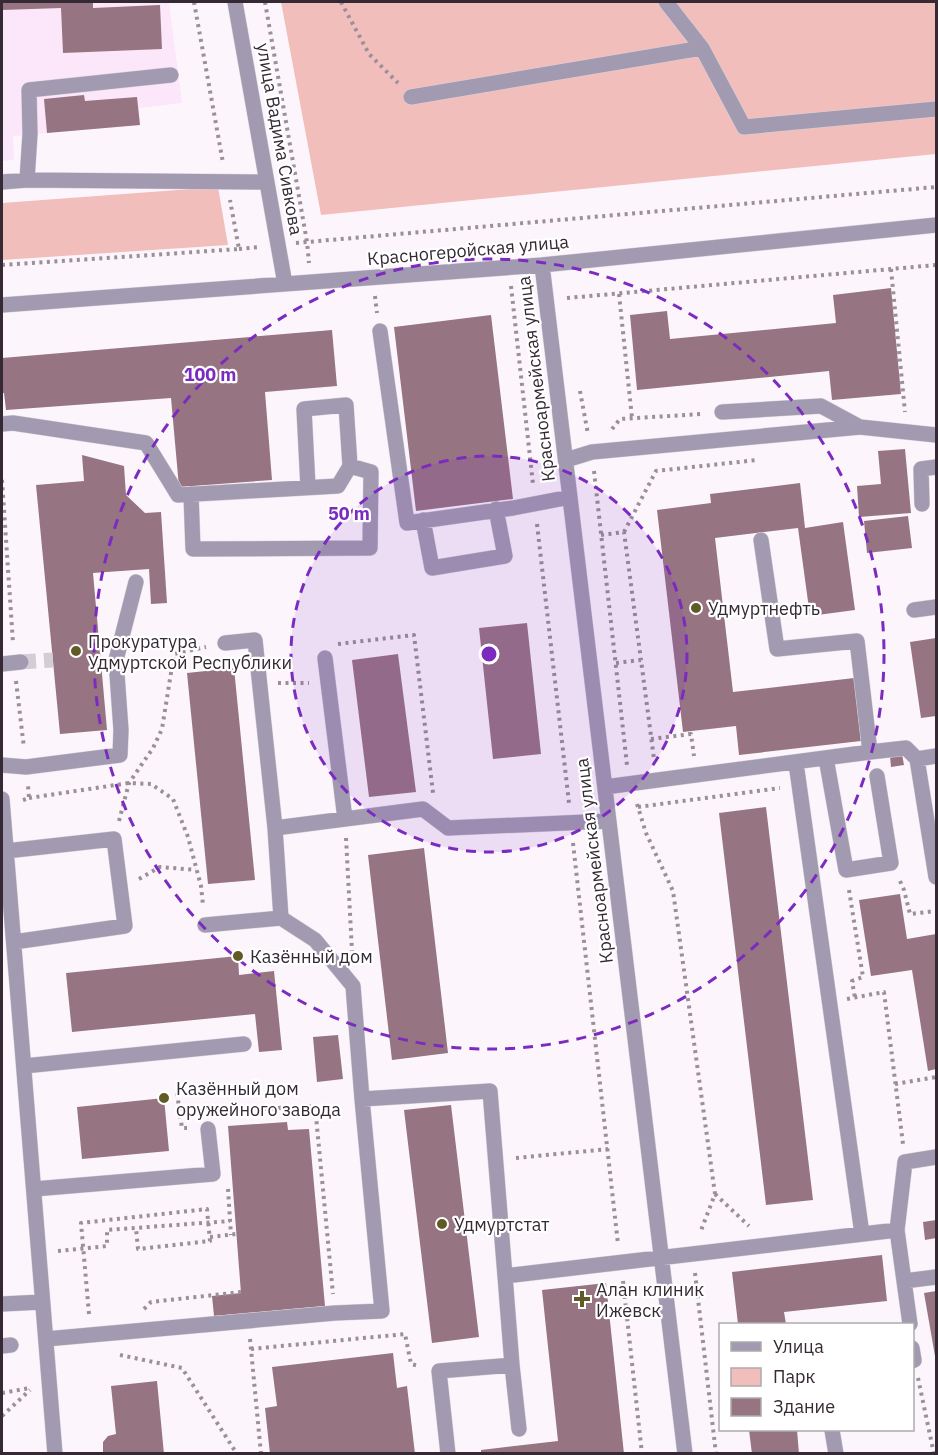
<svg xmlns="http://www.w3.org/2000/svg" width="938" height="1455" viewBox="0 0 938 1455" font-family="'IBM Plex Sans',sans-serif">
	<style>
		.built { fill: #fbe6fa }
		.green { fill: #f2bebc }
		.building { fill: #977482 }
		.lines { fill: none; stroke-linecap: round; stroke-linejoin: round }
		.minor-tunnel { stroke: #d4cdd4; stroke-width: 15; stroke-dasharray: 15 8; stroke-linecap: butt }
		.minor-casing { stroke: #d8d1d8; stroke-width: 16 }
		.path { stroke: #999098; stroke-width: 4; stroke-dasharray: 3 4.5; stroke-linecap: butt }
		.minor { stroke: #a19ab1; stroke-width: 15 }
		.ring { fill: none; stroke: #7b2cbf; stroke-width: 3; stroke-dasharray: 10 8 }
		.poi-dot { fill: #615a26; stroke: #fff; stroke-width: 2 }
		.labels { text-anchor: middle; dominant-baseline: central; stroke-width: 4.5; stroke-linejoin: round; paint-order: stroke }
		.street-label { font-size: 18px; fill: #352a34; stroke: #fff }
		.poi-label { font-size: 18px; fill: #352a34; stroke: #fff; text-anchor: start }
		.centre { fill: #7b2cbf; stroke: #fff; stroke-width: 3 }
		.ring-label { font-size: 18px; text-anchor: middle; font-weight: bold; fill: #7b2cbf; stroke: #fff; stroke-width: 4.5; stroke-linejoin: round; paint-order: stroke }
	</style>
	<rect width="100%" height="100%" fill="#fcf6fc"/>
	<path class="built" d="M2 2H169L182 103 139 108 140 125 13 136 14 160 2 161Z"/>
	<path class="green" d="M281 2H936V154L321 215Z
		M218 187 228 245 2 260V203Z"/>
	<path class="building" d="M2 2H93V8L160 5 162 49 63 53 61 8 2 10Z
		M84 95 85 101 137 97 140 125 47 133 44 99Z
		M891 288 901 394 832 400 829 371 637 390 630 315 667 311 670 339 836 323 833 295Z
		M491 315 513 499 416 511 394 327Z
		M332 330 337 386 265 392 272 480 179 487 171 398 6 410 4 393H2V358Z
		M905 449 911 513 859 517 857 486 881 484 878 451Z
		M82 455 124 466 126 495 145 513 161 512 167 603 151 604 149 569 93 573 107 730 60 734 36 485 84 481Z
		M800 483 805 528 843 522 855 610 810 616 798 528 715 538 733 692 854 678 861 741 739 755 736 726 683 732 657 510 711 503 710 494Z
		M908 516 912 548 867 553 864 521Z
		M527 623 541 754 493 759 479 628Z
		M936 638V716L921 718 910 642Z
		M398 654 416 792 369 797 352 660Z
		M234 668 255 880 208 884 187 673Z
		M902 754 904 765 891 767 890 756Z
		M766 807 813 1200 766 1205 719 813Z
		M424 848 448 1053 392 1060 368 855Z
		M900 894 907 939 936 934V1069L928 1071 912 970 871 976 859 900Z
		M238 956 239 975 274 971 282 1050 259 1052 255 1014 72 1032 66 973Z
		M338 1035 343 1079 317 1082 313 1037Z
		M164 1098 169 1151 82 1159 77 1107Z
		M451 1105 479 1337 432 1343 404 1110Z
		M287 1122 288 1130 309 1129 325 1306 214 1316 212 1296 241 1293 228 1126Z
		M936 1220V1238L925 1240 923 1222Z
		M882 1255 887 1301 784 1312 786 1324H738L732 1272Z
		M606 1283 624 1454H481V1450L558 1441 542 1290Z
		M936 1291V1356H935L924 1293Z
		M393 1353 397 1388 407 1386 415 1454H270L265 1408 277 1406 272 1367Z
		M157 1381 164 1454H103V1442L108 1436 116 1434 111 1386Z
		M749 1430H797L799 1454H752Z"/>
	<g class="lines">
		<path class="minor-tunnel" d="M21 662 53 660"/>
		<defs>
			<path id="minor" d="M235 2 285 284
				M666 2 702 48
				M411 97 702 48 744 127 936 109
				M27 180 30 134 29 90 171 75
				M2 182 27 180 267 182
				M542 265 685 1454
				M2 305 542 265 936 225
				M380 331 407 523 513 508 570 497
				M722 412 821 406 860 427
				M2 424 13 423 146 443 178 495 338 486 350 466 346 405 304 409 308 487
				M566 460 592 452 860 427 936 435
				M191 494 193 549 370 548 371 472 350 466
				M922 504 921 469 936 467
				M423 520 432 568 505 556 496 509
				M914 610 936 607
				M225 643 255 640 275 828
				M325 658 345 819
				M2 664 21 662
				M870 752 906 748 917 759
				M936 756 917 759 936 877
				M826 758 846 870 891 863 877 776
				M796 763 862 1234
				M2 765 26 767 120 755 121 730 116 660 136 582
				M605 787 870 752 857 641 777 649 761 540
				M2 799 55 1454
				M6 851 114 839 125 926 14 942
				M281 918 315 940 353 986 362 1099
				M205 925 281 918 275 828 423 809 448 828 609 821
				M24 1066 244 1044
				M34 1189 213 1174 208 1129
				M897 1230 905 1162 936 1157
				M904 1281 910 1324
				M2 1304 42 1302
				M46 1339 335 1313 382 1311 362 1099 490 1091 505 1276
				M2 1346 11 1345
				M912 1348 914 1360 912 1361
				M512 1365 519 1429
				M832 1430 836 1454
				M448 1454 439 1371 512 1365 505 1276 897 1230 904 1281 936 1277"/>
		</defs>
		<use href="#minor" class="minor-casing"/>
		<path class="path" d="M194 2 223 163
			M265 2 307 242 936 187
			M341 2 369 54 398 83
			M296 243 307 242 309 263
			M239 249 259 247
			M2 265 239 249 230 200
			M891 269 905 412
			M511 286 533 484
			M619 294 632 418
			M375 296 377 313
			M567 298 936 265
			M580 391 588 434
			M612 429 620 419 702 414
			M594 471 627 765
			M2 480 13 643
			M537 524 569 803
			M624 532 656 471 757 460
			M601 535 624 532 641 660
			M338 644 414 635 433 793
			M616 663 641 660 654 759
			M16 681 24 748
			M278 683H309
			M651 739 691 734 694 756
			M29 798 129 783 151 784 173 799 188 837 201 886 203 905
			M23 800 29 798 28 785
			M637 804 646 833 673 891 715 1194 700 1233
			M638 807 780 788
			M119 821 129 783 153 748 162 729 174 654 206 647
			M346 838 352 951
			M573 843 618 1244
			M139 879 160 867 196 870
			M900 881 904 890 910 914 936 911
			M849 890 863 977 852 981 855 998
			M847 999 884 992 903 1144
			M895 1084 936 1077
			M177 1093 182 1128H187
			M222 1115V1111L315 1106 333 1294
			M516 1158 608 1149
			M228 1189 231 1235
			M715 1194 749 1226
			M210 1237 236 1234
			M58 1251 107 1246V1230L230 1221
			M695 1273 716 1454
			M623 1281 642 1454
			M144 1309 151 1302 241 1292
			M89 1314 81 1223 207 1209 210 1241 138 1249 136 1228
			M250 1339 261 1454
			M251 1349 405 1334 411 1364 419 1366
			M120 1355 182 1368 237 1454
			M918 1378 934 1454
			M2 1393 30 1388
			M2 1416 30 1390"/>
		<use href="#minor" class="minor"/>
	</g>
	<circle cx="489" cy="654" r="198" fill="#7b2cbf" fill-opacity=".12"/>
	<g class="ring">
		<circle cx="489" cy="654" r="198"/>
		<circle cx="489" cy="654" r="395"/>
	</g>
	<g class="poi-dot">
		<circle cx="696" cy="608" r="6"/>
		<circle cx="76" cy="651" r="6"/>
		<circle cx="238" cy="956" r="6"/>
		<circle cx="164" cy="1098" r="6"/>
		<circle cx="442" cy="1224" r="6"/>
		<path d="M579 1290h6v6h6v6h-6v6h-6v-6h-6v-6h6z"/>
	</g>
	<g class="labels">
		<g class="street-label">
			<text transform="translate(280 139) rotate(80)">улица Вадима Сивкова</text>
			<text transform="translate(468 250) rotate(-5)">Красногеройская улица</text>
			<text transform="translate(536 379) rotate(-97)">Красноармейская улица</text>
			<text transform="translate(594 861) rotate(-97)">Красноармейская улица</text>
		</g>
		<g class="poi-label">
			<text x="708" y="608">Удмуртнефть</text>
			<text x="88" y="641">Прокуратура<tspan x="88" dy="21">Удмуртской Республики</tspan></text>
			<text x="250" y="956">Казённый дом</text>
			<text x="176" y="1088">Казённый дом<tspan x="176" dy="21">оружейного завода</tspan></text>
			<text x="454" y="1224">Удмуртстат</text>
			<text x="596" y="1289">Алан клиник<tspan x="596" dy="21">Ижевск</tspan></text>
		</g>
	</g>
	<circle cx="489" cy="654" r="9" class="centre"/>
	<g class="ring-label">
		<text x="210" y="381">100 m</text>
		<text x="349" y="520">50 m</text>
	</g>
	<rect width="938" height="1455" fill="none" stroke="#352a34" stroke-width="6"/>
	<rect x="719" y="1323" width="195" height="108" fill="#ffffff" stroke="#aeaaae" stroke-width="1.5"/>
	<rect x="731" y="1342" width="30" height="9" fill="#a19ab1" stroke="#aeaaae" stroke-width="1.5"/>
	<text x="773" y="1353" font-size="18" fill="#352a34">Улица</text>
	<rect x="731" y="1368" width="30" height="18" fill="#f2bebc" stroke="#aeaaae" stroke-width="1.5"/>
	<text x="773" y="1383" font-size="18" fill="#352a34">Парк</text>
	<rect x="731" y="1398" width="30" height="18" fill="#977482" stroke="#aeaaae" stroke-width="1.5"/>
	<text x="773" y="1413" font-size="18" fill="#352a34">Здание</text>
</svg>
